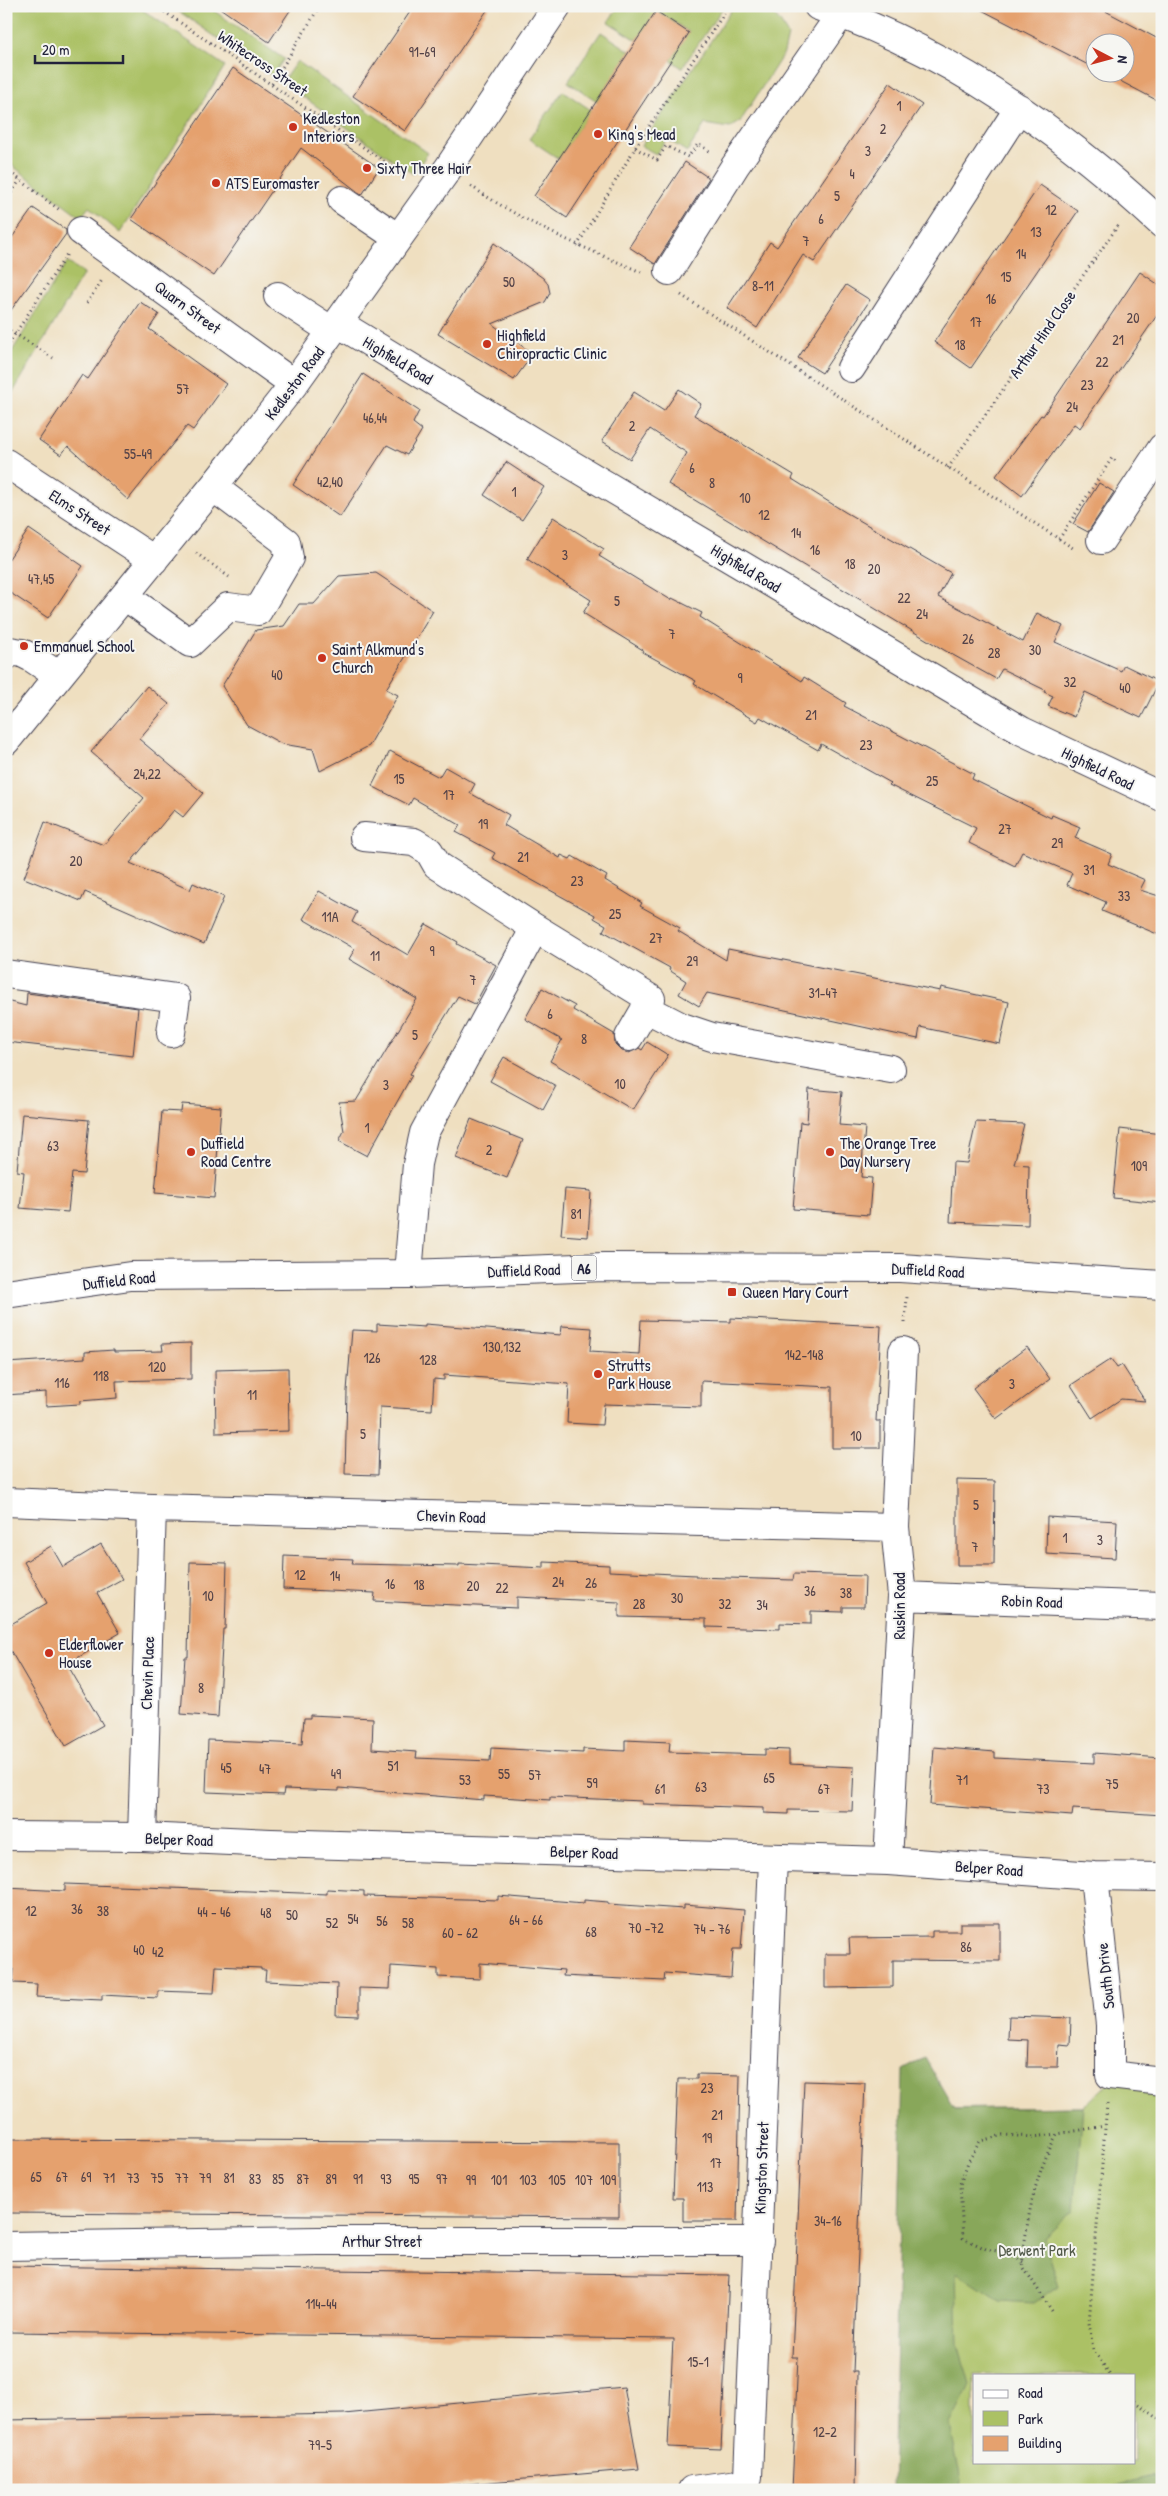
<svg xmlns="http://www.w3.org/2000/svg" width="1168" height="2496" viewBox="0 0 1168 2496" font-family="'Patrick Hand',sans-serif">
	<style>
		.green { fill: #abc165; stroke: #667250; fill-rule: evenodd }
		.forest { fill: #88a75a; stroke: #55644a }
		.building { fill: #e5a16e }
		.lines { fill: none; stroke-linecap: round; stroke-linejoin: round }
		.minor-casing { stroke: #413e4f; stroke-width: 30 }
		.major-casing { stroke: #413e4f; stroke-width: 30 }
		.path { stroke: #413e4f; stroke-width: 3; stroke-dasharray: 1 4; stroke-linecap: butt }
		.minor { stroke: #fff; stroke-width: 28 }
		.major { stroke: #fff; stroke-width: 28 }
		.poi-dot { fill: #c8321e; stroke: #f6f6f2; stroke-width: 2 }
		.labels { text-anchor: middle; dominant-baseline: central; stroke-width: 4; stroke-linejoin: round; paint-order: stroke }
		.number-label { font-size: 14px; fill: #534248 }
		.shield { fill: #f6f6f2; stroke: #626272; stroke-width: 1 }
		.shield-label { font-size: 15px; font-weight: bold; fill: #22223b }
		.street-label { font-size: 16px; fill: #22223b; stroke: #f6f6f2 }
		.poi-label { font-size: 16px; fill: #22223b; stroke: #f6f6f2; text-anchor: start }
		.park-label { font-size: 16px; fill: #525a4a; stroke: #f6f6f2 }
	</style>
	<rect width="100%" height="100%" fill="#f6f6f2"/>
	<filter id="ink" filterUnits="userSpaceOnUse"><feTurbulence type="fractalNoise" baseFrequency=".02" numOctaves="2"/><feDisplacementMap in="SourceGraphic" scale="10" xChannelSelector="R" yChannelSelector="G"/><feConvolveMatrix kernelMatrix="1 2 1 2 8 2 1 2 1" color-interpolation-filters="sRGB"/></filter>
	<filter id="wash" filterUnits="userSpaceOnUse"><feTurbulence type="fractalNoise" baseFrequency=".0096" numOctaves="4" result="noise"/><feDisplacementMap in="SourceGraphic" scale="20" xChannelSelector="R" yChannelSelector="G"/><feGaussianBlur stdDeviation="1.12" result="paint"/><feColorMatrix in="noise" values="0 0 0 0 0 0 0 0 0 0 0 0 0 0 0 0 0 1.4 0 .05"/><feComposite in="paint" operator="in"/></filter>
	<g filter="url(#wash)">
		<rect width="100%" height="100%" fill="#efdfc0"/>
		<path class="green" d="M6 6H137L225 66 120 233 89 207 81 217 6 161Z
			M171 6H207L284 59 272 76Z
			M619 6H724L682 68 671 60 689 32 657 11 637 40 608 22Z
			M734 6C765 6 773 8 788 35L784 53 740 122 730 128 705 124 687 152 667 139 656 154 641 146Z
			M601 32 630 51 597 101 568 82Z
			M297 61 428 153 413 174 282 82Z
			M563 91 591 110 559 159 529 139Z
			M67 262 84 273 9 399 6 397V361Z
			M1117 2075 1162 2077V2490H899L920 2109 1083 2107ZM974 2375H1134V2462H974Z"/>
		<path class="forest" d="M925 2058 954 2109 1083 2107 1074 2210 1044 2238 1059 2286 1033 2303 1000 2301 956 2272 958 2344 970 2385 950 2424 961 2481 960 2490H892L903 2070Z
			M1151 2476 1162 2485V2490H1102Z"/>
		<g id="blocks">
			<path class="building" d="M217 6H293L269 42Z
				M414 6H490L405 131 353 96Z
				M974 6H1096L1162 41V103L1103 72H1126V42H1096V69Z
				M656 11 689 33 567 218 534 196Z
				M233 68 379 168 362 195 301 148 214 276 131 219Z
				M890 83 922 105 814 262 803 255 757 328 727 308 770 242 777 247Z
				M685 162 709 178 655 264 629 247Z
				M1040 185 1078 211 971 368 934 342Z
				M33 208 66 230V234L6 317V246Z
				M494 243 543 278 548 284 550 293 545 302 492 324 533 354 514 380 438 334Z
				M1140 272 1162 287V308L1080 428 1074 424 1022 496 996 476 1041 415 1043 416Z
				M846 285 870 300 822 373 798 358Z
				M140 302 159 314 149 329 226 384 193 430 187 426 128 500 68 446 61 455 39 440 82 375 88 379Z
				M363 374 419 411 413 423 422 430 407 455 387 445 340 517 293 485Z
				M679 389 701 404 694 415 794 475 792 479 845 512 951 573 938 597 1023 642 1037 613 1063 626 1055 642 1121 671 1124 665 1159 682 1141 718 1085 692 1074 717 1048 706 1053 696 1044 692 1045 690 1002 669 996 679 944 650 668 484 687 453 650 429 630 459 602 441 634 392 664 411Z
				M506 462 544 487 522 520 484 495Z
				M1099 483 1114 492 1088 532 1073 524Z
				M553 517 604 549 599 556 671 600 672 598 702 613 700 617 802 681 804 677 846 703 844 706 974 774 972 779 1051 818 1052 815 1080 827 1075 838 1112 854 1108 864 1145 880 1140 890 1162 897V936L1102 911 1106 902 1067 885 1072 873 1022 852 1015 866 969 843 976 828 889 785 891 783 821 744 818 750 760 717 757 722 694 684 696 681 642 652 643 650 583 613 591 600 527 559Z
				M29 529 83 566 48 618 6 590V563Z
				M376 573 433 611 386 689 398 695 369 746 320 771 313 749 282 744 247 725 222 686 256 630 284 626 299 604H314L339 576Z
				M147 686 169 704 139 739 203 793 183 817 174 810 130 863 190 890 193 883 224 897 204 944 85 892 81 901 24 878 45 822 104 845 144 798 91 752Z
				M390 751 439 777 445 767 475 784 470 793 509 815 504 825 560 858 561 855 570 859 572 856 607 876 605 880 642 903 640 906 680 928 678 931 726 960 728 949 940 991 941 987 1009 1002 1000 1044 920 1027 918 1039 707 993 699 1006 679 994 686 981 669 970 670 968 603 931 606 925 594 918 595 915 492 858 495 853 456 832 460 825 413 798 409 805 372 786Z
				M319 891 357 912 352 922 408 955 426 924 458 942 457 944 496 965 475 1004 458 996 410 1074 412 1075 367 1156 339 1141 344 1131 339 1102 356 1101 417 999 349 959 355 949 303 919Z
				M542 988 575 1006 573 1010 614 1034 615 1044 622 1051 629 1053 639 1048 642 1050 647 1042 668 1055 633 1110 550 1061 562 1040 525 1019Z
				M27 993 138 1008 133 1056 6 1042V1001L26 1006Z
				M504 1057 556 1086 543 1110 490 1081Z
				M809 1089 842 1092 839 1125 865 1127 861 1177 872 1178 869 1215 793 1209 800 1122 807 1123Z
				M182 1104 221 1107 214 1198 155 1193 162 1111 181 1112Z
				M22 1114 89 1120 84 1174 72 1173 68 1212 20 1208 24 1172 17 1171Z
				M471 1119 523 1140 507 1178 456 1158Z
				M976 1122 1024 1124 1014 1164 1029 1165 1028 1225 950 1222 953 1162 967 1163Z
				M1120 1129 1162 1134V1203L1113 1198Z
				M565 1189 591 1191 588 1237 561 1235Z
				M731 1318 881 1326 876 1421H880V1448H832V1387L701 1381V1407L604 1404 602 1425 567 1423 569 1384 444 1375V1380L434 1379 432 1410 380 1407 378 1475 345 1474 347 1391 352 1330 377 1331V1324L425 1327V1324L561 1335 562 1326 592 1328 590 1351 639 1354 641 1320 731 1322Z
				M191 1343V1379L116 1381 117 1398 80 1401V1404L46 1406V1392L6 1395V1363L85 1358V1352L114 1350V1352L163 1351 162 1344Z
				M1027 1347 1050 1379 996 1419 973 1388Z
				M1111 1359 1117 1368 1122 1365 1145 1401 1121 1399 1092 1418 1071 1385Z
				M288 1368 289 1431 216 1433 215 1370Z
				M957 1480 995 1481 994 1565H957Z
				M1047 1517 1117 1521 1115 1558 1046 1554Z
				M101 1544 122 1579 97 1593 120 1633 67 1664 103 1725 66 1746 6 1643V1627L47 1603 24 1562 51 1546 63 1567Z
				M284 1556 353 1559 352 1564 459 1566V1564L544 1568V1562L609 1565V1571L696 1575V1577L793 1580 794 1574 865 1576 864 1607H843V1612L811 1611V1624L780 1623V1629L706 1627V1619L619 1617V1602L517 1597V1608L374 1601 375 1593 283 1589Z
				M190 1562 227 1563 225 1629H223L218 1717 181 1714 185 1657H188Z
				M310 1715 373 1718 372 1749 417 1752 416 1758 490 1761 491 1748 583 1753V1749L625 1751V1740L670 1742 669 1752 765 1755V1749L789 1750V1764L854 1767 852 1811 788 1810V1814L764 1813V1808L642 1804V1801L550 1797V1800L484 1796V1800L339 1788V1791L284 1789 283 1795 206 1792 208 1740 302 1744 304 1718H310Z
				M934 1747 995 1752V1758L1094 1763V1753L1162 1758V1815L1073 1809 1072 1816 930 1805Z
				M65 1884 327 1894V1889L364 1891V1896L498 1900V1896L584 1903V1900L608 1902V1904L684 1909V1905L744 1910 741 1949H733L731 1978 665 1973 664 1981 563 1976 564 1970 480 1963V1979L438 1977V1969L391 1966 390 1989 359 1988V2016L336 2015 337 1984 265 1981 266 1970H261V1968L216 1966 214 1993 158 1991V1998L102 1995V2000L36 1997 37 1984 13 1983 14 1969 6 1966V1888L65 1891Z
				M960 1923H1000V1961L893 1960V1987L825 1988V1954H850L849 1938 932 1937V1931H960Z
				M1009 2016 1071 2018 1070 2045 1059 2044 1058 2067H1027L1028 2040 1008 2039Z
				M697 2074 740 2075 737 2221H683V2198H673L678 2079H697Z
				M804 2081 865 2083 853 2372H857L855 2490H792L798 2357H792Z
				M6 2139 619 2142V2217L6 2213Z
				M6 2266 729 2275 721 2449 668 2447 673 2339 6 2332Z
				M624 2387 639 2469 399 2490H6V2420L344 2414Z"/>
		</g>
	</g>
	<g filter="url(#ink)">
		<use href="#blocks" fill-opacity="0" stroke="#413e4f" stroke-width="1"/>
		<g class="lines">
			<defs>
				<path id="minor" d="M818 6C948 50 1062 131 1162 224
					M342 200 398 238
					M81 231 294 384
					M669 271 735 166 841 14
					M278 296 332 331
					M338 323 540 446 1022 731 1162 797
					M851 368 1019 108
					M6 463 154 560
					M1101 540 1162 448
					M125 596 190 643 228 607 258 611 289 558 286 542 213 487
					M6 656 10 651 22 653 32 658 59 676
					M6 741 213 487 294 384 447 170 557 6
					M364 837 414 842 429 851 437 865 535 928
					M6 974 176 998 171 1033
					M645 1008 682 1027 712 1037 891 1069
					M408 1274 417 1164 424 1133 535 928 651 999 629 1037
					M6 1502 152 1508 895 1527
					M902 1596 1162 1606
					M6 1836 142 1837 271 1843 888 1861 1094 1876 1162 1877
					M142 1837 152 1508
					M888 1861 902 1596 895 1527 903 1351
					M1094 1876 1110 2025V2075L1162 2081
					M6 2246 318 2241H759
					M692 2490 738 2484 748 2477 773 1859"/>
				<path id="major" d="M6 1294 130 1276 408 1274 604 1267 900 1268 1162 1285"/>
			</defs>
			<use href="#minor" class="minor-casing"/>
			<use href="#major" class="major-casing"/>
			<path class="path" d="M156 6 407 177
				M272 84 318 9 314 6
				M635 148 657 160 666 146 688 157 698 144 711 152
				M6 169 61 211
				M471 186C524 223 582 247 641 272
				M6 201 20 180
				M577 246 635 148 729 6
				M681 295 1073 548
				M87 303 102 280
				M6 328 53 358
				M6 348 67 254
				M948 468 1120 223
				M1059 539 1112 458 1118 463
				M196 553 229 577
				M905 1323 907 1297
				M1107 2104 1089 2323 1093 2349 1110 2375
				M1023 2262 1008 2253 986 2249 963 2238 960 2184 968 2162 980 2141 1003 2135 1034 2137 1057 2134
				M1052 2311 1022 2265C1028 2214 1033 2180 1057 2134L1105 2126
				M1134 2401 1162 2421"/>
			<use href="#minor" class="minor"/>
			<use href="#major" class="major"/>
		</g>
	</g>
	<g class="poi-dot">
		<circle cx="293" cy="127" r="5"/>
		<circle cx="598" cy="134" r="5"/>
		<circle cx="367" cy="168" r="5"/>
		<circle cx="216" cy="183" r="5"/>
		<circle cx="487" cy="344" r="5"/>
		<circle cx="24" cy="646" r="5"/>
		<circle cx="322" cy="658" r="5"/>
		<circle cx="191" cy="1152" r="5"/>
		<circle cx="830" cy="1152" r="5"/>
		<rect x="727" y="1287" width="10" height="10" rx="2.5"/>
		<circle cx="598" cy="1374" r="5"/>
		<circle cx="49" cy="1653" r="5"/>
	</g>
	<g class="labels">
		<g class="number-label">
			<text x="422" y="51">91-69</text>
			<text x="899" y="105">1</text>
			<text x="883" y="128">2</text>
			<text x="868" y="150">3</text>
			<text x="852" y="173">4</text>
			<text x="837" y="195">5</text>
			<text x="1051" y="209">12</text>
			<text x="821" y="218">6</text>
			<text x="1036" y="231">13</text>
			<text x="806" y="240">7</text>
			<text x="1021" y="253">14</text>
			<text x="1006" y="276">15</text>
			<text x="509" y="281">50</text>
			<text x="763" y="285">8-11</text>
			<text x="991" y="298">16</text>
			<text x="1133" y="317">20</text>
			<text x="976" y="321">17</text>
			<text x="1118" y="339">21</text>
			<text x="960" y="344">18</text>
			<text x="1102" y="361">22</text>
			<text x="1087" y="384">23</text>
			<text x="183" y="388">57</text>
			<text x="1072" y="406">24</text>
			<text x="375" y="417">46,44</text>
			<text x="632" y="425">2</text>
			<text x="138" y="453">55-49</text>
			<text x="692" y="467">6</text>
			<text x="330" y="481">42,40</text>
			<text x="712" y="482">8</text>
			<text x="514" y="491">1</text>
			<text x="745" y="497">10</text>
			<text x="764" y="514">12</text>
			<text x="796" y="532">14</text>
			<text x="815" y="549">16</text>
			<text x="565" y="554">3</text>
			<text x="850" y="563">18</text>
			<text x="874" y="568">20</text>
			<text x="41" y="578">47,45</text>
			<text x="904" y="597">22</text>
			<text x="617" y="600">5</text>
			<text x="922" y="613">24</text>
			<text x="672" y="633">7</text>
			<text x="968" y="638">26</text>
			<text x="1035" y="649">30</text>
			<text x="994" y="652">28</text>
			<text x="277" y="674">40</text>
			<text x="740" y="677">9</text>
			<text x="1070" y="681">32</text>
			<text x="1125" y="687">40</text>
			<text x="811" y="714">21</text>
			<text x="866" y="744">23</text>
			<text x="147" y="773">24,22</text>
			<text x="399" y="778">15</text>
			<text x="932" y="780">25</text>
			<text x="449" y="794">17</text>
			<text x="483" y="823">19</text>
			<text x="1005" y="828">27</text>
			<text x="1057" y="842">29</text>
			<text x="523" y="856">21</text>
			<text x="76" y="860">20</text>
			<text x="1089" y="869">31</text>
			<text x="577" y="880">23</text>
			<text x="1124" y="895">33</text>
			<text x="615" y="913">25</text>
			<text x="330" y="916">11A</text>
			<text x="656" y="937">27</text>
			<text x="432" y="950">9</text>
			<text x="375" y="955">11</text>
			<text x="692" y="960">29</text>
			<text x="473" y="979">7</text>
			<text x="823" y="992">31-47</text>
			<text x="550" y="1013">6</text>
			<text x="415" y="1034">5</text>
			<text x="584" y="1038">8</text>
			<text x="620" y="1083">10</text>
			<text x="386" y="1084">3</text>
			<text x="367" y="1127">1</text>
			<text x="53" y="1145">63</text>
			<text x="489" y="1149">2</text>
			<text x="1139" y="1165">109</text>
			<text x="576" y="1213">81</text>
			<text x="502" y="1346">130,132</text>
			<text x="804" y="1354">142-148</text>
			<text x="372" y="1357">126</text>
			<text x="428" y="1359">128</text>
			<text x="157" y="1366">120</text>
			<text x="101" y="1375">118</text>
			<text x="62" y="1382">116</text>
			<text x="1012" y="1383">3</text>
			<text x="252" y="1394">11</text>
			<text x="363" y="1433">5</text>
			<text x="856" y="1435">10</text>
			<text x="976" y="1504">5</text>
			<text x="1065" y="1537">1</text>
			<text x="1100" y="1539">3</text>
			<text x="975" y="1546">7</text>
			<text x="300" y="1574">12</text>
			<text x="335" y="1575">14</text>
			<text x="558" y="1581">24</text>
			<text x="591" y="1582">26</text>
			<text x="390" y="1583">16</text>
			<text x="419" y="1584">18</text>
			<text x="473" y="1585">20</text>
			<text x="502" y="1587">22</text>
			<text x="810" y="1590">36</text>
			<text x="846" y="1592">38</text>
			<text x="208" y="1595">10</text>
			<text x="677" y="1597">30</text>
			<text x="639" y="1603">28</text>
			<text x="725" y="1603">32</text>
			<text x="762" y="1604">34</text>
			<text x="201" y="1687">8</text>
			<text x="393" y="1765">51</text>
			<text x="226" y="1767">45</text>
			<text x="265" y="1768">47</text>
			<text x="336" y="1773">49</text>
			<text x="504" y="1773">55</text>
			<text x="535" y="1774">57</text>
			<text x="769" y="1777">65</text>
			<text x="465" y="1779">53</text>
			<text x="962" y="1779">71</text>
			<text x="592" y="1782">59</text>
			<text x="1112" y="1783">75</text>
			<text x="701" y="1786">63</text>
			<text x="660" y="1788">61</text>
			<text x="824" y="1788">67</text>
			<text x="1043" y="1788">73</text>
			<text x="77" y="1908">36</text>
			<text x="31" y="1910">12</text>
			<text x="103" y="1910">38</text>
			<text x="214" y="1911">44 - 46</text>
			<text x="266" y="1912">48</text>
			<text x="292" y="1914">50</text>
			<text x="353" y="1918">54</text>
			<text x="526" y="1919">64 - 66</text>
			<text x="382" y="1920">56</text>
			<text x="332" y="1922">52</text>
			<text x="408" y="1922">58</text>
			<text x="646" y="1927">70 -72</text>
			<text x="712" y="1928">74 - 76</text>
			<text x="591" y="1931">68</text>
			<text x="460" y="1932">60 - 62</text>
			<text x="966" y="1946">86</text>
			<text x="139" y="1949">40</text>
			<text x="158" y="1951">42</text>
			<text x="707" y="2087">23</text>
			<text x="717" y="2114">21</text>
			<text x="707" y="2137">19</text>
			<text x="716" y="2162">17</text>
			<text x="36" y="2176">65</text>
			<text x="62" y="2176">67</text>
			<text x="86" y="2176">69</text>
			<text x="109" y="2177">71</text>
			<text x="133" y="2177">73</text>
			<text x="157" y="2177">75</text>
			<text x="182" y="2177">77</text>
			<text x="205" y="2177">79</text>
			<text x="229" y="2177">81</text>
			<text x="255" y="2178">83</text>
			<text x="278" y="2178">85</text>
			<text x="303" y="2178">87</text>
			<text x="331" y="2178">89</text>
			<text x="358" y="2178">91</text>
			<text x="386" y="2178">93</text>
			<text x="414" y="2178">95</text>
			<text x="442" y="2178">97</text>
			<text x="471" y="2179">99</text>
			<text x="499" y="2179">101</text>
			<text x="528" y="2179">103</text>
			<text x="557" y="2179">105</text>
			<text x="584" y="2179">107</text>
			<text x="608" y="2179">109</text>
			<text x="705" y="2186">113</text>
			<text x="828" y="2220">34-16</text>
			<text x="321" y="2303">114-44</text>
			<text x="698" y="2361">15-1</text>
			<text x="825" y="2431">12-2</text>
			<text x="320" y="2444">79-5</text>
		</g>
		<rect class="shield" x="571.5" y="1255.5" width="25" height="25" rx="4"/>
		<g class="shield-label">
			<text x="584" y="1268">A6</text>
		</g>
		<g class="street-label">
			<text transform="translate(263 63) rotate(34)">Whitecross Street</text>
			<text transform="translate(188 307) rotate(36)">Quarn Street</text>
			<text transform="translate(1042 334) rotate(-55)">Arthur Hind Close</text>
			<text transform="translate(398 360) rotate(31)">Highfield Road</text>
			<text transform="translate(294 383) rotate(-53)">Kedleston Road</text>
			<text transform="translate(80 512) rotate(33)">Elms Street</text>
			<text transform="translate(746 568) rotate(31)">Highfield Road</text>
			<text transform="translate(1098 768) rotate(26)">Highfield Road</text>
			<text transform="translate(524 1270) rotate(-2)">Duffield Road</text>
			<text transform="translate(928 1270) rotate(3)">Duffield Road</text>
			<text transform="translate(119 1280) rotate(-6)">Duffield Road</text>
			<text transform="translate(451 1516) rotate(2)">Chevin Road</text>
			<text transform="translate(1032 1601) rotate(2)">Robin Road</text>
			<text transform="translate(899 1606) rotate(-90)">Ruskin Road</text>
			<text transform="translate(147 1673) rotate(-88)">Chevin Place</text>
			<text transform="translate(179 1839) rotate(2)">Belper Road</text>
			<text transform="translate(584 1852) rotate(2)">Belper Road</text>
			<text transform="translate(989 1868) rotate(4)">Belper Road</text>
			<text transform="translate(1105 1976) rotate(-96)">South Drive</text>
			<text transform="translate(761 2168) rotate(-88)">Kingston Street</text>
			<text x="382" y="2241">Arthur Street</text>
		</g>
		<g class="poi-label">
			<text x="303" y="118">Kedleston<tspan x="303" dy="18">Interiors</tspan></text>
			<text x="608" y="134">King's Mead</text>
			<text x="377" y="168">Sixty Three Hair</text>
			<text x="226" y="183">ATS Euromaster</text>
			<text x="497" y="335">Highfield<tspan x="497" dy="18">Chiropractic Clinic</tspan></text>
			<text x="34" y="646">Emmanuel School</text>
			<text x="332" y="649">Saint Alkmund's<tspan x="332" dy="18">Church</tspan></text>
			<text x="201" y="1143">Duffield<tspan x="201" dy="18">Road Centre</tspan></text>
			<text x="840" y="1143">The Orange Tree<tspan x="840" dy="18">Day Nursery</tspan></text>
			<text x="742" y="1292">Queen Mary Court</text>
			<text x="608" y="1365">Strutts<tspan x="608" dy="18">Park House</tspan></text>
			<text x="59" y="1644">Elderflower<tspan x="59" dy="18">House</tspan></text>
		</g>
		<g class="park-label">
			<text x="1037" y="2250">Derwent Park</text>
		</g>
	</g>
	<rect width="1168" height="2496" fill="none" stroke="#f6f6f2" stroke-width="25"/>
	<rect x="973" y="2374" width="162" height="90" fill="#f6f6f2" stroke="#a1a1a9"/>
	<rect x="983" y="2390" width="25" height="8" fill="#ffffff" stroke="#a1a1a9"/>
	<text x="1018" y="2398" font-size="15" fill="#22223b">Road</text>
	<rect x="983" y="2411" width="25" height="15" fill="#abc165" stroke="#a1a1a9"/>
	<text x="1018" y="2424" font-size="15" fill="#22223b">Park</text>
	<rect x="983" y="2436" width="25" height="15" fill="#e5a16e" stroke="#a1a1a9"/>
	<text x="1018" y="2448" font-size="15" fill="#22223b">Building</text>
	<g transform="translate(1110 58) rotate(96)"><circle r="24" fill="#f6f6f2" stroke="#a1a1a9"/>
	<path d="M0-4L9 19L0 12L-9 19Z" fill="#c8321e"/>
	<text y="-8" font-size="14" font-weight="bold" text-anchor="middle" fill="#22223b">N</text>
	</g>
	<path d="M35 55v8h88v-8" fill="none" stroke="#22223b" stroke-width="2.5"/>
	<text x="42" y="55" font-size="15" fill="#22223b" stroke="#f6f6f2" stroke-width="4" paint-order="stroke">20 m</text>
</svg>
